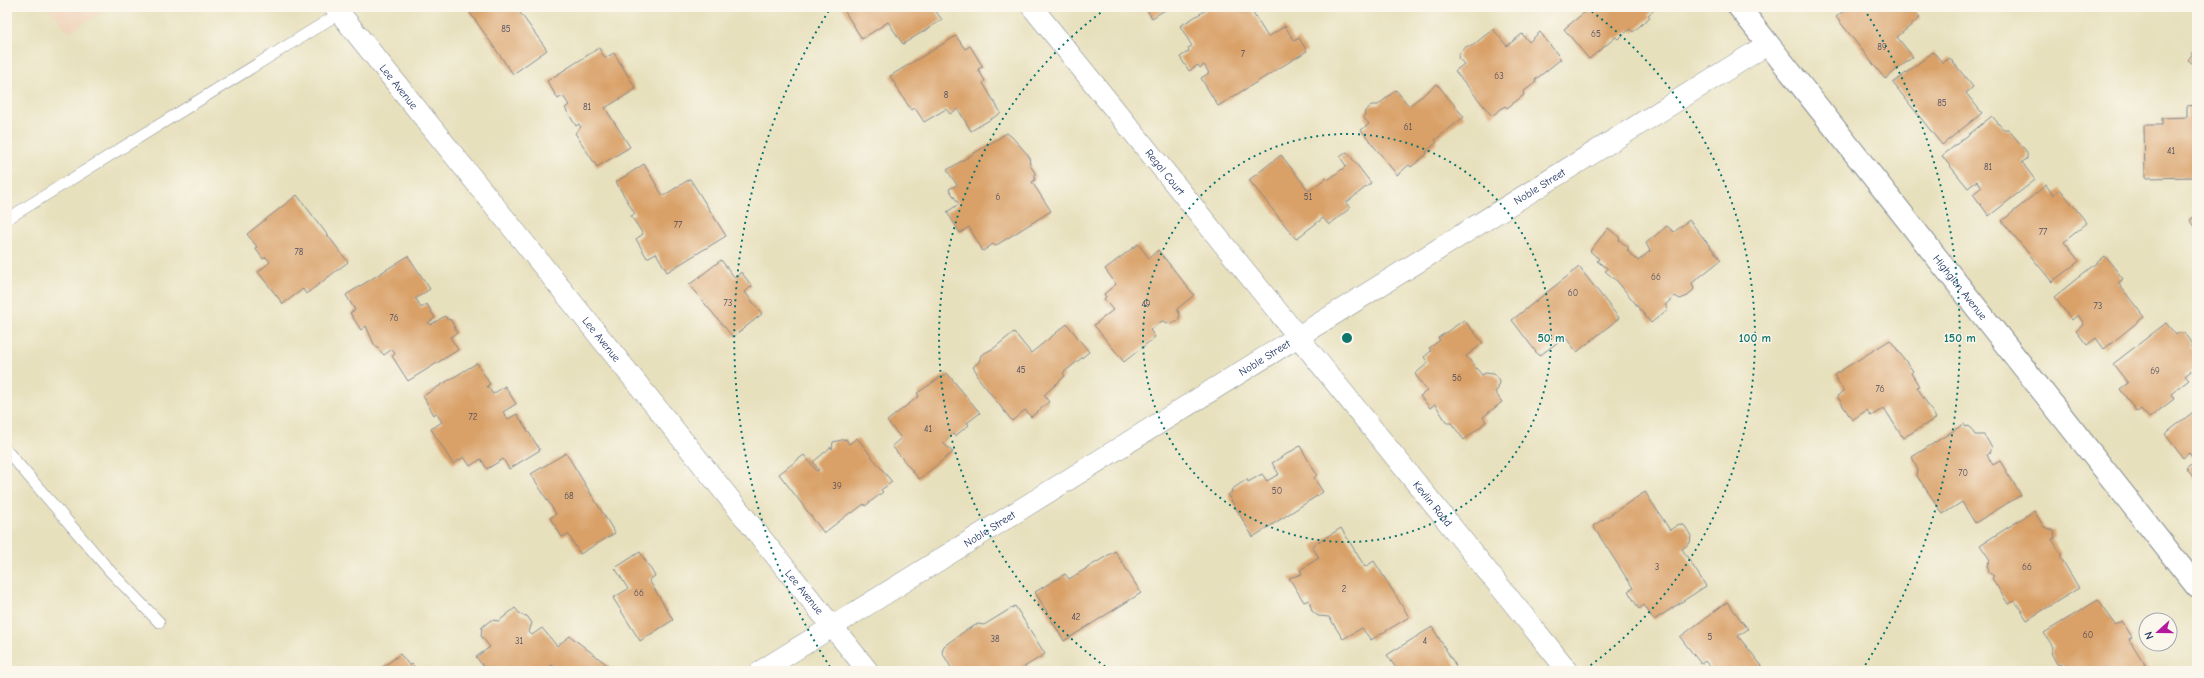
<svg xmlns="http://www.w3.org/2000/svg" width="2204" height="678" viewBox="0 0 2204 678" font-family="'Comic Neue',sans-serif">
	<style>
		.built { fill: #f1d5bd }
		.building { fill: #d9a068 }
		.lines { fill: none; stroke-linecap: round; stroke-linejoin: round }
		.service-casing { stroke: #81888e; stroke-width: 12 }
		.minor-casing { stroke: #81888e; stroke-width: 22 }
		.tertiary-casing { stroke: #81888e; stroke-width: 24 }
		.service { stroke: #fff; stroke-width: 11 }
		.minor { stroke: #fff; stroke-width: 21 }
		.tertiary { stroke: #fff; stroke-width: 22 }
		.ring { fill: none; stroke: #0f766e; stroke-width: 2; stroke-dasharray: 2 4 }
		.labels { text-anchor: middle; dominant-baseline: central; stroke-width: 3; stroke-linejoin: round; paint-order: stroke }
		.number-label { font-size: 9px; fill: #4a4b60 }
		.street-label { font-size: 11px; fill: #1b2f5e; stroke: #fbf7ec }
		.centre { fill: #0f766e; stroke: #fbf7ec; stroke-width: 2 }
		.ring-label { font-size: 12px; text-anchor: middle; font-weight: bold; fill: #0f766e; stroke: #fbf7ec; stroke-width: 3; stroke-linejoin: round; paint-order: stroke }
	</style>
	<rect width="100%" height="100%" fill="#fbf7ec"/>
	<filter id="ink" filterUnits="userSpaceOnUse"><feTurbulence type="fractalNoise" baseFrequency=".025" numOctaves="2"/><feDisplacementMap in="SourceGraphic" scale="8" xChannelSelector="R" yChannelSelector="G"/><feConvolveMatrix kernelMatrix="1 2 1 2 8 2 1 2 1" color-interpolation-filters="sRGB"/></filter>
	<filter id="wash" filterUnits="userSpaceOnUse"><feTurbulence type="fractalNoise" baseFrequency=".012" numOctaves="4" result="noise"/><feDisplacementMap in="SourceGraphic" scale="16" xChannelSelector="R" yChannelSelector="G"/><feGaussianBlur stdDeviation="0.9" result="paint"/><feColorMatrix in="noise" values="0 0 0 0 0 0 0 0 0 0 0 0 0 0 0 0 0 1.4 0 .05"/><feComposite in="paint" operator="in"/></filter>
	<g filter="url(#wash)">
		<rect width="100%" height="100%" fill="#e7e0bd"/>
		<path class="built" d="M48 7H110L69 32Z"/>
		<g id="blocks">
			<path class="building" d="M466 7H516L547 50 513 74Z
				M842 7H933L942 20 903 44 888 22 862 39Z
				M1145 7H1170L1152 18Z
				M1211 7H1249L1268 37 1285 26 1294 41 1299 38 1307 51 1218 106 1201 78 1209 73 1204 65 1200 68 1198 65 1189 71 1180 57 1189 51 1188 48 1192 46 1180 26Z
				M1591 7H1658L1648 15 1650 17 1633 32 1630 29 1618 39 1616 37 1589 59 1564 29Z
				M1849 7H1912L1920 18 1897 37 1913 57 1885 79 1836 17Z
				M1493 29 1507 46 1522 34 1529 42 1540 32 1561 59 1535 80 1536 82 1523 92 1524 95 1507 108 1505 106 1492 116 1455 71 1464 64 1458 58 1460 52 1467 46H1472Z
				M956 36 965 49 970 46 983 67 978 69 985 81 983 83 1001 113 971 131 958 109 950 114 946 109 924 122 915 108 911 110 890 76Z
				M2197 47V67L2188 60Z
				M599 48 605 58 614 53 636 89 605 108 630 147 597 167 575 133 581 127 579 124 576 126 565 108 569 105 563 96 558 99 547 81Z
				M1933 52 1943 63 1950 58 1973 87 1966 93 1982 113 1942 145 1893 83Z
				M1437 84 1464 117 1435 140 1437 142 1426 152 1427 154 1411 167 1409 165 1397 175 1361 130 1369 124 1364 118 1365 111 1372 105H1378L1396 90 1409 106Z
				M2197 105V177L2145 178 2144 125H2162V118L2187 117V106Z
				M1992 116 2003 129H2008L2027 152V159L2022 162 2035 180 1989 216 1973 194 1982 187 1977 181 1968 188 1942 156Z
				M1007 133 1012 137 1029 156 1030 165 1035 173V180L1032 182 1051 211 995 246 993 244 983 251 969 227 960 233 947 212 959 204 949 189 957 185 947 170Z
				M1347 152 1371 183 1346 203 1350 208 1329 225 1323 218 1296 239 1249 180 1281 155 1309 191 1326 178 1328 180 1346 166 1340 157Z
				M644 164 663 196 690 179 726 236 667 272 656 253 647 258 636 239 643 234 631 216 635 214 616 182Z
				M2046 185 2053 195 2060 189 2087 223 2064 242 2079 261 2052 282 2002 221Z
				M297 195 348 262 306 294 303 289 283 304 258 272 270 262 266 257 263 259 255 248 257 247 247 234Z
				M2197 214V229L2190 220Z
				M1689 220 1721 260 1692 283 1694 289 1688 296 1680 299 1675 296 1665 305 1668 309 1651 323 1618 282 1605 271 1608 269 1597 261 1599 259 1590 251 1608 228 1620 238 1619 240 1629 248 1627 250 1638 261 1650 251 1646 243 1667 226 1674 232Z
				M1138 244 1149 258 1158 250 1194 295 1177 309 1180 315 1178 321 1171 324 1162 321 1150 330 1155 337 1124 362 1094 325 1113 310 1104 299 1106 297 1104 294 1116 284 1105 269Z
				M408 256 430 289 415 299 417 300 421 308 427 304 435 318 428 323 430 325 445 316 447 319 451 320 457 333 450 337 458 350 408 381 392 356 395 354 392 349 384 355 374 344 366 326 361 330 350 313 355 310 346 295Z
				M2105 256 2123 279 2118 283 2144 317 2104 349 2096 338 2087 345 2076 331 2084 324 2078 315 2072 320 2054 297Z
				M721 260 735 278 741 272 752 286 745 292 762 314 733 337 689 285Z
				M1579 267 1619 318 1577 352 1565 337 1539 356 1512 320Z
				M1464 320 1483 343 1466 356 1482 375 1485 373 1494 374 1499 380 1498 389 1495 392 1502 402 1483 417 1486 422 1464 440 1451 423H1447L1435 404 1430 408 1420 396 1427 391 1415 374 1428 363 1424 357 1431 351 1429 348 1440 340 1438 338Z
				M2166 323 2176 335 2178 333H2184L2192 344 2191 347 2197 355V366L2185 376 2189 380 2171 394 2174 399 2149 418 2141 409 2137 412 2120 389 2128 383 2113 364Z
				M1067 324 1089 352 1063 373 1065 376 1044 395 1049 402 1031 417 1025 410 1012 421 976 375 977 373 973 367 979 362 981 355 994 348 1014 332 1031 353Z
				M1890 340 1913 371 1911 373 1919 386 1917 387 1936 418 1903 438 1884 408 1871 416 1867 410 1852 420 1837 396 1844 391 1834 375Z
				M477 363 490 384 487 386 493 394 505 386 516 404 503 412 508 419 517 414 540 450 509 469 503 459 487 469 481 459 470 466 464 457 453 464 431 429 442 422 436 413 434 415 423 396Z
				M947 373 980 413 967 423 969 425 955 436 953 434 943 443 953 452 919 479 892 446 901 438 887 421 919 396 917 393Z
				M2197 409V482L2186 468 2195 461 2189 453 2183 458 2165 434Z
				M1964 424 1966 427 1969 426 1975 435H1984L1992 447 1990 453 1987 455 1993 465 2000 461 2021 495 1975 523 1962 502 1943 514 1917 476 1918 470 1912 457Z
				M857 438 892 482 881 490 883 492 865 506 864 504 852 513 851 512 824 533 779 474 804 455 817 471 819 470 813 462 831 447 832 449 833 442 846 439 849 444Z
				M1300 446 1317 475 1314 478 1323 492 1253 537 1228 495 1232 492 1231 490 1247 479 1248 482 1262 474 1267 481 1279 474 1272 463Z
				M566 453 615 533 580 554 568 534 562 537 550 518 556 514 531 474Z
				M1645 492 1670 530 1679 524 1685 526 1691 536 1690 543 1682 549 1706 586 1654 620 1644 605 1639 609 1628 591 1633 588 1593 526Z
				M2034 511 2044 527 2054 531 2055 538 2052 539 2061 554V558L2079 588 2027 620 2015 601 2008 604 1992 578 1994 576 1989 573 1987 565 1990 560 1980 545Z
				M1341 528 1365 567 1374 561 1409 617 1371 640 1362 628 1343 639 1329 617 1318 616 1312 611 1309 600 1304 602 1289 578 1302 574 1300 570 1319 558 1312 546Z
				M1115 551 1141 593 1064 641 1035 592 1065 574 1069 579Z
				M640 552 655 576 649 580 673 620 640 641 613 598 628 589 615 568Z
				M2098 600 2116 625 2122 621 2132 637 2129 639 2149 671H2109L2106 667 2100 671H2066L2062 665 2057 664 2051 653 2053 647 2044 633Z
				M1727 602 1748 629 1738 636 1766 671H1709L1712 669 1705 661 1701 664 1680 637Z
				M1015 606 1045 654 1018 671H953L942 652 944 646 968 629 978 624 984 625Z
				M515 608 521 615 527 616 532 623 529 632 532 635 542 628 557 646 570 636 610 667 607 671H560L552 665 543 671H487L476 657 490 647 481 636 482 627 491 620 499 621Z
				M1432 627 1456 666 1448 671H1398L1387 655Z
				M400 654 410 666 412 664 418 671H378Z"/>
		</g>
	</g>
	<g filter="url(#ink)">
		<use href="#blocks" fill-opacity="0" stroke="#81888e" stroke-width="1"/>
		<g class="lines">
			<defs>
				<path id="service" d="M7 219 340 13
					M7 451 110 571 159 622"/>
				<g id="minor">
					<path id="s1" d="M335 7 868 671"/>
					<path id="s2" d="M1032 7 1568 671"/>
					<path id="s3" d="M761 671 1768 44"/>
				</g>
				<g id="tertiary">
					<path id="s4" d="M1739 7 2197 587"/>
				</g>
			</defs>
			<use href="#service" class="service-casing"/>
			<use href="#minor" class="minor-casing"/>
			<use href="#tertiary" class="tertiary-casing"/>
			<use href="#service" class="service"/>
			<use href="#minor" class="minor"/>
			<use href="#tertiary" class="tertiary"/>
		</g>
	</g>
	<g class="ring">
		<circle cx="1347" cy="338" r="204"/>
		<path d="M1110 670A408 408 0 0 1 1107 8M1587 8A408 408 0 0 1 1584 670"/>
		<path d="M830 667A613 613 0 0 1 830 9M1864 9A613 613 0 0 1 1864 667"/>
	</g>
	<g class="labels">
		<g class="number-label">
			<text x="506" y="29">85</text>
			<text x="1596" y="34">65</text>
			<text x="1882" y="47">89</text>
			<text x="1243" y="54">7</text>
			<text x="1499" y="76">63</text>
			<text x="946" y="95">8</text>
			<text x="1942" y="103">85</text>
			<text x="587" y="107">81</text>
			<text x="1408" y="127">61</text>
			<text x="2171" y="151">41</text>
			<text x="1988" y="167">81</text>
			<text x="998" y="197">6</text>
			<text x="1308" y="197">51</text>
			<text x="678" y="225">77</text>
			<text x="2043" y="232">77</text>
			<text x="299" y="252">78</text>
			<text x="1656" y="277">66</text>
			<text x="1573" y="293">60</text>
			<text x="728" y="303">73</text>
			<text x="1146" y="304">49</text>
			<text x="2098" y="306">73</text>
			<text x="394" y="318">76</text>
			<text x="1021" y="370">45</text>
			<text x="2155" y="371">69</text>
			<text x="1457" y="378">56</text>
			<text x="1880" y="389">76</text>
			<text x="473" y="417">72</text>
			<text x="928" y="429">41</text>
			<text x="1963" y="473">70</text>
			<text x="837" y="486">39</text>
			<text x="1277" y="491">50</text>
			<text x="569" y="496">68</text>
			<text x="1657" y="567">3</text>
			<text x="2027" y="567">66</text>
			<text x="1344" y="589">2</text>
			<text x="639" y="593">66</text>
			<text x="1076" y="617">42</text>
			<text x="2088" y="635">60</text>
			<text x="1710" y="637">5</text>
			<text x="995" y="639">38</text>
			<text x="519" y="641">31</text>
			<text x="1425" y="641">4</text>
		</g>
		<g class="street-label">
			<text stroke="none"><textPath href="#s1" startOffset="102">Lee Avenue</textPath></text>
			<text stroke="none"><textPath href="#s2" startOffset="212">Regal Court</textPath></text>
			<text stroke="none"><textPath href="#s3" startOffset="917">Noble Street</textPath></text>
			<text stroke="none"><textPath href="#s4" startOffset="357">Highglen Avenue</textPath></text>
			<text stroke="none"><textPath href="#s1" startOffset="426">Lee Avenue</textPath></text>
			<text stroke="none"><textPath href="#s3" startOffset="593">Noble Street</textPath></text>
			<text stroke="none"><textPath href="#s2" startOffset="638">Kevlin Road</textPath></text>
			<text stroke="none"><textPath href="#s3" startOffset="269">Noble Street</textPath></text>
			<text stroke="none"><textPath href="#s1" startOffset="750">Lee Avenue</textPath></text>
		</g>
	</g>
	<circle cx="1347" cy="338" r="6" class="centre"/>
	<g class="ring-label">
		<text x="1551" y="342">50 m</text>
		<text x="1755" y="342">100 m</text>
		<text x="1960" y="342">150 m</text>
	</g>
	<rect width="2204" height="678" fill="none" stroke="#fbf7ec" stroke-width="24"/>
	<g transform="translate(2158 632) rotate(249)"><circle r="19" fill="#fbf7ec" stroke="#a1a7b3"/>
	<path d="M0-3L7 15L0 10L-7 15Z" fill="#b5179e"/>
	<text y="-6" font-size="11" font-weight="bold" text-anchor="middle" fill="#1b2f5e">N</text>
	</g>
</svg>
